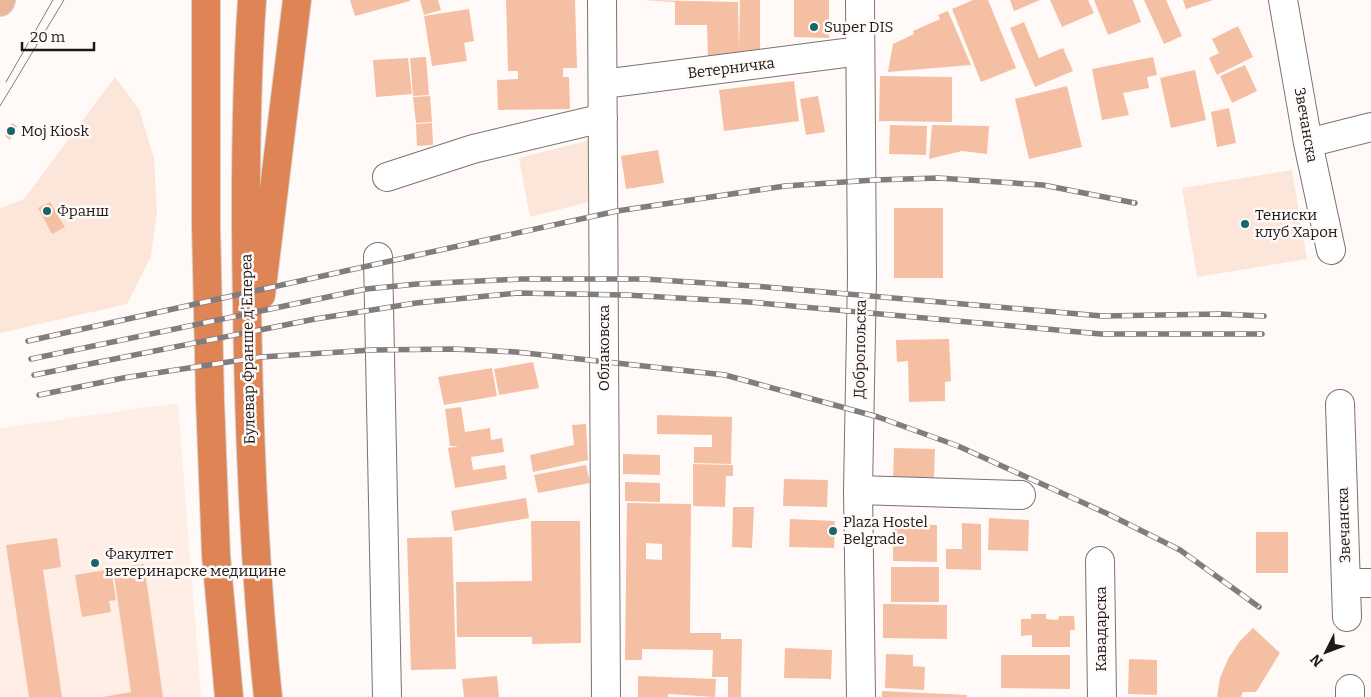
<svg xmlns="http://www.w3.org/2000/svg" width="1371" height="697" viewBox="0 0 1371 697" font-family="Bitter,serif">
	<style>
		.built { fill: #feeee6 }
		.green { fill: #fce5d9 }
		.building { fill: #f5bfa4; fill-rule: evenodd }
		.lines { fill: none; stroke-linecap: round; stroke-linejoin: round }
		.minor-casing { stroke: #7a736f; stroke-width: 30 }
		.major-casing { stroke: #d6d6d5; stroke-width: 30 }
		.highway-casing { stroke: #d6d6d5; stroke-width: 30 }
		.minor { stroke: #fff; stroke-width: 28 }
		.major { stroke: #ecb699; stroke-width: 28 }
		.highway { stroke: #df8555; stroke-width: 28 }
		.tram { stroke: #817d7c; stroke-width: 1 }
		.rail-casing { stroke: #817d7c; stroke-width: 5.5 }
		.rail { stroke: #fffaf8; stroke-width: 4; stroke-dasharray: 11; stroke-linecap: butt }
		.poi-dot { fill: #176669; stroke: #fffaf8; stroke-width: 2 }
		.labels { text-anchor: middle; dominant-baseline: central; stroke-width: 5; stroke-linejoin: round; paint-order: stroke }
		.poi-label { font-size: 15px; fill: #1c1918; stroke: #fffaf8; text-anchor: start }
		.street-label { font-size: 15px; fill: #1c1918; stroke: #fffaf8 }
	</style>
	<rect width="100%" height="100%" fill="#fffaf8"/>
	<path class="built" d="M178 403 201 697H0V428Z"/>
	<path class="green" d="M115 77 139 109 154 158 157 211 151 256 127 304 0 333V208L24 199Z
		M594 139 592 201 530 217 519 158Z
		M1292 170 1307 259 1197 277 1182 188Z"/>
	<path class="building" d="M350 0H410V1L355 16Z
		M420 0H438L441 10 424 15Z
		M506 0H575L577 68H563V77H569L570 109 498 110 497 80 518 79V71H508Z
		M644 0 738 2 739 48 740 0H760V52H739V58H708L707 25H675V2Z
		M794 0H829V38L794 37Z
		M973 0H988L1016 68 981 82 952 9Z
		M1010 0H1040L1014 11Z
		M1050 0H1088L1094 13 1062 27Z
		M1094 0H1133L1141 22 1108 35Z
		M1144 0H1166L1182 36 1164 44Z
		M1183 0H1213L1186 9Z
		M469 9 474 41 464 43 467 61 432 66 424 16Z
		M948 11 971 65 888 72 893 44 914 34 913 31 940 19 938 15Z
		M1024 22 1039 58 1063 48 1073 71 1035 87 1010 28Z
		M1238 26 1253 57 1217 75 1209 58 1219 53 1212 39Z
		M426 57 429 95 413 96 410 58Z
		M1153 57 1157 75 1147 77 1149 88 1123 93 1129 115 1102 120 1092 69Z
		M408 58 412 94 376 97 373 60Z
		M1245 65 1257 91 1232 103 1220 76Z
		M1195 70 1206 120 1171 128 1160 78Z
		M880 76 952 77V122L879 121Z
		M794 81 799 121 724 131 719 90Z
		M1067 86 1082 147 1029 159 1015 99Z
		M430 96 432 122 416 123 413 97Z
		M818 96 825 132 806 135 800 99Z
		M1229 108 1236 143 1217 147 1211 112Z
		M12 123 17 126 10 140 5 136Z
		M432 123 433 145 417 146 416 124Z
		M890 125 927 126 926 155 889 154Z
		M932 125 989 126 987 154 962 151 929 159Z
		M658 150 664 183 626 189 621 156Z
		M50 202 65 227 52 234 38 208Z
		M894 208H943V278H894Z
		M949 339 951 381 945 382V401L909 402 908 361 897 362 896 340Z
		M533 362 539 388 499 395 494 369Z
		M492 368 497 396 444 405 438 377Z
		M461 407 465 432 490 428 491 440 502 438 504 452 471 457 473 470 505 465 507 479 455 488 448 448 459 446H450L445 409Z
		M657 415 732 417 731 464 694 463V447H712V435L657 434Z
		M586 424 588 460 533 472 530 455 574 445 572 425Z
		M894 448 935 449 934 479 893 478Z
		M623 454 660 455V475L623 474Z
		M693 464 733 465V476H726L725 507 693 506Z
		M586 465 590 483 538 493 534 475Z
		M784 479 828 480 827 507 783 506Z
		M625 482 660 483V502L625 501Z
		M526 498 529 518 454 531 451 511Z
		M627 503 691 504 690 633H721V639H742L741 697H728V677H712L713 650 642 649V660H625ZM646 543 662 544V560L646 559Z
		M733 507H754L752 548 732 547Z
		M989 518 1029 520 1028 551 988 550Z
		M790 519 835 521 834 548 789 547Z
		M531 521H580L581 643 532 644V637H457L456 582 532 581Z
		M962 523 981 524V570L946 569V549H962Z
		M893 524 937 525V562L893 561Z
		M1256 532H1288V573H1256Z
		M452 537 456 669 411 670 407 538Z
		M57 538 61 567 43 570 62 697H29L6 545Z
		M144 564 163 697H103L131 692 113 568Z
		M891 567H939V602H891Z
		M111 569 116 600 109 601 111 612 82 617 75 575Z
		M883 604 947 605V639L883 638Z
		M1031 614H1046V619L1058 620 1059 616H1074L1075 630H1070V647H1032V635L1021 636V619H1031Z
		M1253 628 1280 653 1256 692H1243L1241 697H1217L1220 678 1228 659 1239 642Z
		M785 648 832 650 831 679 784 678Z
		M886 654 913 655V666L925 667 924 690 885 688Z
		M1001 655H1070V689L1001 688Z
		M1129 659 1157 660V695L1128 694Z
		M497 676 499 697H464L462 679Z
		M638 676 716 679 715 697 668 694V697H638Z
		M882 691 967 695V697H882Z"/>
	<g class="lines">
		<defs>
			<path id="minor" d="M602 0 606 697
				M860 0 862 276 858 490 861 697
				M1283 0 1308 143 1331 250
				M603 84 860 51
				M1308 143 1371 127
				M387 177 473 149 603 118
				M378 257 387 697
				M1340 404 1347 617
				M858 490 1021 495
				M1100 561 1102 697
				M1346 583H1371
				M1350 689V697"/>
			<path id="major" d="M0 2 1 0"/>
			<path id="highway" d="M206 0V226L210 400 216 555 229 697
				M252 0C245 102 245 203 247 305 249 437 254 566 268 697
				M261 295 297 0"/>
		</defs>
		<use href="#minor" class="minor-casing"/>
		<use href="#major" class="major-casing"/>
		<use href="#highway" class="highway-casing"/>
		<use href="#minor" class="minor"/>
		<use href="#major" class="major"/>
		<use href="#highway" class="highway"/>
		<path class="tram" d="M6 82 53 0
			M0 106 64 0"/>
		<defs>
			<path id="rail" d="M28 341 617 211 785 186 874 180 938 178 1043 185 1135 203
				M31 359 366 289 417 284 523 279H644L766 287 1102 316 1219 314 1264 316
				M34 375 315 319 416 303 517 293 626 295 749 302 1101 334H1262
				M39 395 123 378 261 357 372 350 453 349 516 352 725 375 878 417 958 446 1108 514 1180 550 1259 607"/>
		</defs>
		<use href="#rail" class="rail-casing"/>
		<use href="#rail" class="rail"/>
	</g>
	<g class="poi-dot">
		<circle cx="814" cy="27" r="5"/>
		<circle cx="11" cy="131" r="5"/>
		<circle cx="47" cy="211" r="5"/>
		<circle cx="1245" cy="224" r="5"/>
		<circle cx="833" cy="531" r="5"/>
		<circle cx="95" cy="563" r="5"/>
	</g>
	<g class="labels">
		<g class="poi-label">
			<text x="824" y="27">Super DIS</text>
			<text x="21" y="131">Moj Kiosk</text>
			<text x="57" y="211">Франш</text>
			<text x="1255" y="215">Тениски<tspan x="1255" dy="17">клуб Харон</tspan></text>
			<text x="843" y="522">Plaza Hostel<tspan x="843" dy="17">Belgrade</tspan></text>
			<text x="105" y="554">Факултет<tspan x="105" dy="17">ветеринарске медицине</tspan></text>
		</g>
		<g class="street-label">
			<text transform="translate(731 68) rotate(-7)">Ветерничка</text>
			<text transform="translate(1306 125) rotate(80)">Звечанска</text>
			<text transform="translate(604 348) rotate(-90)">Облаковска</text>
			<text transform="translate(248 349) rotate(-91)">Булевар Франше д'Епереа</text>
			<text transform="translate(860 349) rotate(-89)">Добропољска</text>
			<text transform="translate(1344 525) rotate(-92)">Звечанска</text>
			<text transform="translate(1101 629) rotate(-90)">Кавадарска</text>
		</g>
	</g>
	<g transform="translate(1326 652) rotate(228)" stroke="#fffaf8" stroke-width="4" paint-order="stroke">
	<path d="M0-4L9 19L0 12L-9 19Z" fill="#1c1918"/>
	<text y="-8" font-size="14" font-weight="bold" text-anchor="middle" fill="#1c1918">N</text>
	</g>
	<path d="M22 42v8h72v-8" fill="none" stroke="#1c1918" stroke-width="2.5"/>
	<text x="30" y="42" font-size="15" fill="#1c1918" stroke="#fffaf8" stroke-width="4" paint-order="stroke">20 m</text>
</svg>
